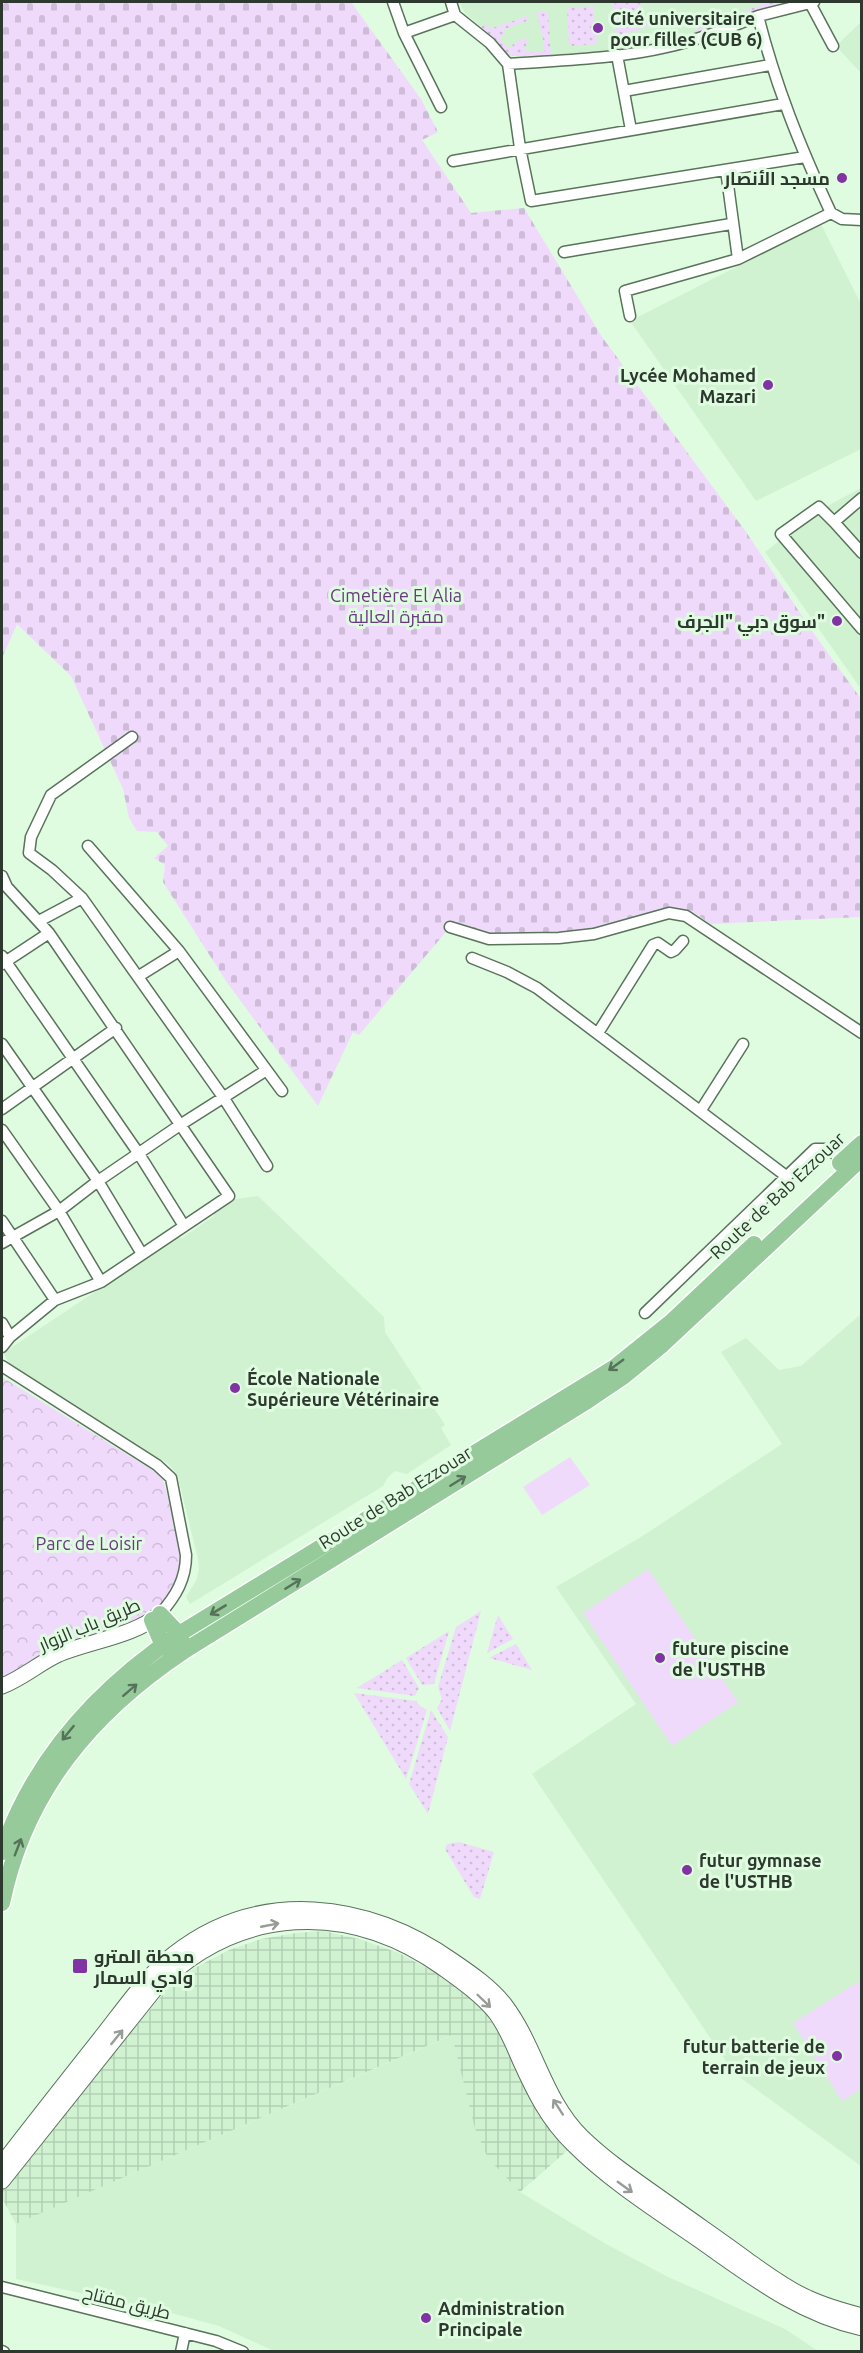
<svg xmlns="http://www.w3.org/2000/svg" width="863" height="2353" viewBox="0 0 863 2353" font-family="Ubuntu,Cairo,sans-serif">
	<style>
		.built { fill: #d0f2d1 }
		.industrial { fill: url(#industrial-grid) }
		.grass { fill: url(#grass-dots) }
		.forest { fill: url(#forest-crowns) }
		.cemetery { fill: url(#cemetery-stones) }
		.pitch { fill: #f0dafc }
		.lines { fill: none; stroke-linecap: round; stroke-linejoin: round }
		.street-casing { stroke: #5a735b; stroke-width: 13 }
		.secondary-casing { stroke: #5a735b; stroke-width: 17 }
		.primary-casing { stroke: #fff; stroke-width: 19 }
		.street { stroke: #fff; stroke-width: 10 }
		.secondary { stroke: #fff; stroke-width: 15 }
		.primary { stroke: #96ca9b; stroke-width: 16 }
		.oneway { stroke: #57725a }
		.oneway2 { stroke: #969c96 }
		.poi-dot { fill: #8133a3; stroke: #dffbe0; stroke-width: 2 }
		.labels { text-anchor: middle; dominant-baseline: central; stroke-width: 6; stroke-linejoin: round; paint-order: stroke }
		.poi-label { font-size: 18px; font-weight: bold; fill: #2d382e; stroke: #dffbe0; text-anchor: start }
		.park-label { font-size: 18px; fill: #693a7f; stroke: #dffbe0 }
		.street-label { font-size: 18px; fill: #2d382e; stroke: #dffbe0 }
	</style>
	<defs>
		<pattern id="industrial-grid" width="8" height="8" patternUnits="userSpaceOnUse" patternTransform="scale(1.5)"><rect width="8" height="8" fill="#d0f2d1"/><path d="M0 4h8M4 0v8" fill="none" stroke="#b3d0b4"/></pattern>
		<pattern id="grass-dots" width="8" height="8" patternUnits="userSpaceOnUse" patternTransform="scale(1.5)"><rect width="8" height="8" fill="#f0dafc"/><path d="M2 2h.1M6 6h.1" fill="none" stroke="#cebcd8" stroke-width="1.8" stroke-linecap="round"/></pattern>
		<pattern id="forest-crowns" width="20" height="18" patternUnits="userSpaceOnUse" patternTransform="scale(1.5)"><rect width="20" height="18" fill="#f0dafc"/><path d="M2 6a3 3 0 1 1 6 0M12 15a3 3 0 1 1 6 0" fill="none" stroke="#cebcd8"/></pattern>
		<pattern id="cemetery-stones" width="16" height="16" patternUnits="userSpaceOnUse" patternTransform="scale(1.5)"><rect width="16" height="16" fill="#f0dafc"/><path d="M2 7V4a2 2 0 0 1 4 0v3zM10 15v-3a2 2 0 0 1 4 0v3z" fill="#cebcd8"/></pattern>
	</defs>
	<rect width="100%" height="100%" fill="#dffbe0"/>
	<path class="built" d="M459 2H794L745 14 699 36 610 53 607 50 574 55 511 56 493 37 465 13Z
		M861 22V73L836 46Z
		M821 224 861 304V449L756 501 630 321Z
		M861 488V689L765 552 818 511Z
		M258 1196 384 1317 385 1332 445 1425 441 1428 451 1445 407 1474 395 1471 388 1477 383 1486 190 1604 186 1597 196 1581 199 1570 198 1559 178 1477 173 1469 167 1463 10 1364 3 1353 176 1238H182L214 1216V1212L232 1197 235 1199Z
		M861 1314V2166L734 2073 532 1774 636 1704 556 1587 641 1537 782 1444 721 1352 746 1338 779 1370 801 1366Z
		M453 2035 475 2129 520 2192 606 2244 668 2277 785 2329 818 2351H274L219 2326 168 2312 16 2279V2224Z"/>
	<path class="industrial" d="M324 1931 359 1939 399 1953 461 1987 485 2009 503 2034 569 2149 520 2192 488 2158 475 2129 452 2035 16 2224 2 2198V2188L164 1993 193 1969 229 1950 261 1939 296 1933Z"/>
	<path class="grass" d="M623 2H640L648 27 617 36 612 4Z
		M768 2H794L745 14 699 36 695 25 712 24Z
		M593 6 597 44 569 46 567 8Z
		M536 11H548L551 55 511 56 481 27 488 24 490 29 527 16 529 20 503 30 505 33 499 38 510 49 514 43 527 37 525 52H544V43Z
		M481 1611 450 1731 437 1708 442 1699 438 1687 456 1627Z
		M498 1615 513 1639 487 1653Z
		M449 1631 434 1684 422 1685 406 1658Z
		M516 1644 532 1670 489 1658Z
		M402 1660 419 1688 415 1696 357 1688Z
		M354 1693 416 1701 421 1707 427 1710 406 1779Z
		M431 1710 448 1737 428 1814 409 1784Z
		M459 1842 494 1852 480 1899 474 1897 445 1849 447 1844Z"/>
	<path class="forest" d="M2 1377 162 1476 183 1553V1577L160 1610 43 1655 2 1681Z"/>
	<path class="cemetery" d="M2 2H351L421 99 438 132 422 140 471 213 524 208 602 337 746 532 812 631 861 699V917L710 924 698 915 687 911 609 930 501 936 450 927 359 1035 353 1032 318 1106 226 981 163 882 165 865 154 858 168 846 157 832 137 831 129 818 123 789 71 676 17 624 2 658Z"/>
	<path class="pitch" d="M570 1457 590 1485 542 1515 523 1487Z
		M648 1569 738 1702 672 1746 583 1613Z
		M861 1980V2089L842 2101 793 2023Z"/>
	<g class="lines">
		<defs>
			<path id="street" d="M393 2 404 33 441 107
				M451 2 455 15 490 43 508 64 520 148 531 201 805 157
				M814 2 758 16C776 87 800 146 831 213L842 219 862 220
				M810 3 833 46
				M404 33 455 15
				M617 55 631 130
				M508 64C561 60 616 59 667 47 699 40 729 28 758 16
				M624 91 770 65
				M453 161 783 104
				M726 170 738 259
				M564 252 731 224
				M630 316 625 291 738 259 831 213
				M834 522 862 553
				M781 534 819 507 834 522 862 498
				M783 534H781L862 629
				M132 737 51 795 31 837 29 853 52 870 82 898 223 1097 267 1166
				M88 846 179 951 282 1091
				M2 876 7 887 49 933 229 1196 101 1282 55 1300 10 1337 2 1347
				M39 921 82 898
				M450 927 489 939 559 938 594 934 669 913 686 916 862 1033
				M2 956 139 1154 184 1226
				M472 958 507 972 537 988 786 1176
				M2 964 49 933
				M139 976 179 951
				M598 1033 653 945 658 943 671 952 675 950 683 941
				M2 1044 98 1181 142 1254
				M2 1109 116 1028
				M701 1110 743 1044
				M2 1130 59 1211 101 1282
				M2 1221 55 1300
				M2 1243 59 1211 98 1181 180 1125 265 1071
				M645 1313 815 1149H826L844 1159
				M2 1323 10 1337
				M2 1366 157 1465 171 1478 186 1555C186 1579 176 1596 160 1614
				M2 2287 216 2341 243 2352
				M2 2351 4 2352
				M181 2352 185 2333"/>
			<path id="secondary" d="M2 1686C23 1678 39 1663 59 1654 90 1641 134 1636 160 1614
				M2 2164C35 2121 69 2078 103 2035 125 2007 146 1976 174 1954 259 1887 369 1901 453 1961 472 1974 491 1987 505 2005 536 2046 544 2100 582 2137 610 2164 644 2186 676 2209 701 2227 726 2244 750 2262 769 2275 787 2289 808 2298 825 2306 843 2311 862 2316
				M2 2181 155 1989C238 1905 349 1901 443 1968 461 1981 481 1995 495 2012 506 2026 513 2044 520 2060 534 2091 548 2120 573 2144 608 2179 651 2207 692 2235 747 2273 795 2313 862 2328"/>
			<path id="primary" d="M840 1163 862 1143
				M160 1614 179 1634 183 1644
				M152 1620 161 1641 171 1653
				M2 1852C33 1760 99 1688 179 1634L615 1367 671 1322 754 1244
				M2 1903C25 1792 91 1713 184 1651L584 1403 624 1376 662 1345 862 1158"/>
		</defs>
		<use href="#street" class="street-casing"/>
		<use href="#secondary" class="secondary-casing"/>
		<use href="#primary" class="primary-casing"/>
		<use href="#street" class="street"/>
		<use href="#secondary" class="secondary"/>
		<use href="#primary" class="primary"/>
	</g>
	<defs><path id="oneway-shaft" d="M-6 0H5M1.5-3L5.5 0L1.5 3" fill="none" stroke-width="1.6" stroke-linecap="round" stroke-linejoin="round" transform="scale(1.5)"/></defs>
	<g class="oneway">
		<use href="#oneway-shaft" transform="translate(616 1365) rotate(144)"/>
		<use href="#oneway-shaft" transform="translate(458 1481) rotate(-32)"/>
		<use href="#oneway-shaft" transform="translate(293 1584) rotate(-32)"/>
		<use href="#oneway-shaft" transform="translate(218 1610) rotate(149)"/>
		<use href="#oneway-shaft" transform="translate(130 1690) rotate(-41)"/>
		<use href="#oneway-shaft" transform="translate(68 1733) rotate(129)"/>
		<use href="#oneway-shaft" transform="translate(18 1847) rotate(-69)"/>
	</g>
	<g class="oneway2">
		<use href="#oneway-shaft" transform="translate(270 1925) rotate(-11)"/>
		<use href="#oneway-shaft" transform="translate(484 2001) rotate(44)"/>
		<use href="#oneway-shaft" transform="translate(117 2037) rotate(-51)"/>
		<use href="#oneway-shaft" transform="translate(558 2107) rotate(-123)"/>
		<use href="#oneway-shaft" transform="translate(625 2187) rotate(36)"/>
	</g>
	<g class="poi-dot">
		<circle cx="598" cy="28" r="6"/>
		<circle cx="842" cy="178" r="6"/>
		<circle cx="768" cy="385" r="6"/>
		<circle cx="837" cy="621" r="6"/>
		<circle cx="235" cy="1388" r="6"/>
		<circle cx="660" cy="1658" r="6"/>
		<circle cx="687" cy="1870" r="6"/>
		<rect x="72" y="1958" width="16" height="16" rx="3"/>
		<circle cx="837" cy="2056" r="6"/>
		<circle cx="426" cy="2318" r="6"/>
	</g>
	<g class="labels">
		<g class="poi-label">
			<text x="610" y="18">Cité universitaire<tspan x="610" dy="21">pour filles (CUB 6)</tspan></text>
			<text x="830" y="178" text-anchor="end">مسجد الأنصار</text>
			<text x="756" y="375" text-anchor="end">Lycée Mohamed<tspan x="756" dy="21">Mazari</tspan></text>
			<text x="825" y="621" text-anchor="end">سوق دبي "الجرف"</text>
			<text x="247" y="1378">École Nationale<tspan x="247" dy="21">Supérieure Vétérinaire</tspan></text>
			<text x="672" y="1648">future piscine<tspan x="672" dy="21">de l'USTHB</tspan></text>
			<text x="699" y="1860">futur gymnase<tspan x="699" dy="21">de l'USTHB</tspan></text>
			<text x="94" y="1956">محطة المترو<tspan x="94" dy="21">وادي السمار</tspan></text>
			<text x="825" y="2046" text-anchor="end">futur batterie de<tspan x="825" dy="21">terrain de jeux</tspan></text>
			<text x="438" y="2308">Administration<tspan x="438" dy="21">Principale</tspan></text>
		</g>
		<g class="park-label">
			<text x="396" y="595">Cimetière El Alia<tspan x="396" dy="21">مقبرة العالية</tspan></text>
			<text x="89" y="1543">Parc de Loisir</text>
		</g>
		<g class="street-label">
			<text transform="translate(777 1195) rotate(-43)">Route de Bab Ezzouar</text>
			<text transform="translate(395 1497) rotate(-32)">Route de Bab Ezzouar</text>
			<text transform="translate(89 1624) rotate(-23)">طريق باب الزوار</text>
			<text transform="translate(127 2302) rotate(14)">طريق مفتاح</text>
		</g>
	</g>
	<rect width="863" height="2353" fill="none" stroke="#2d382e" stroke-width="6"/>
</svg>
